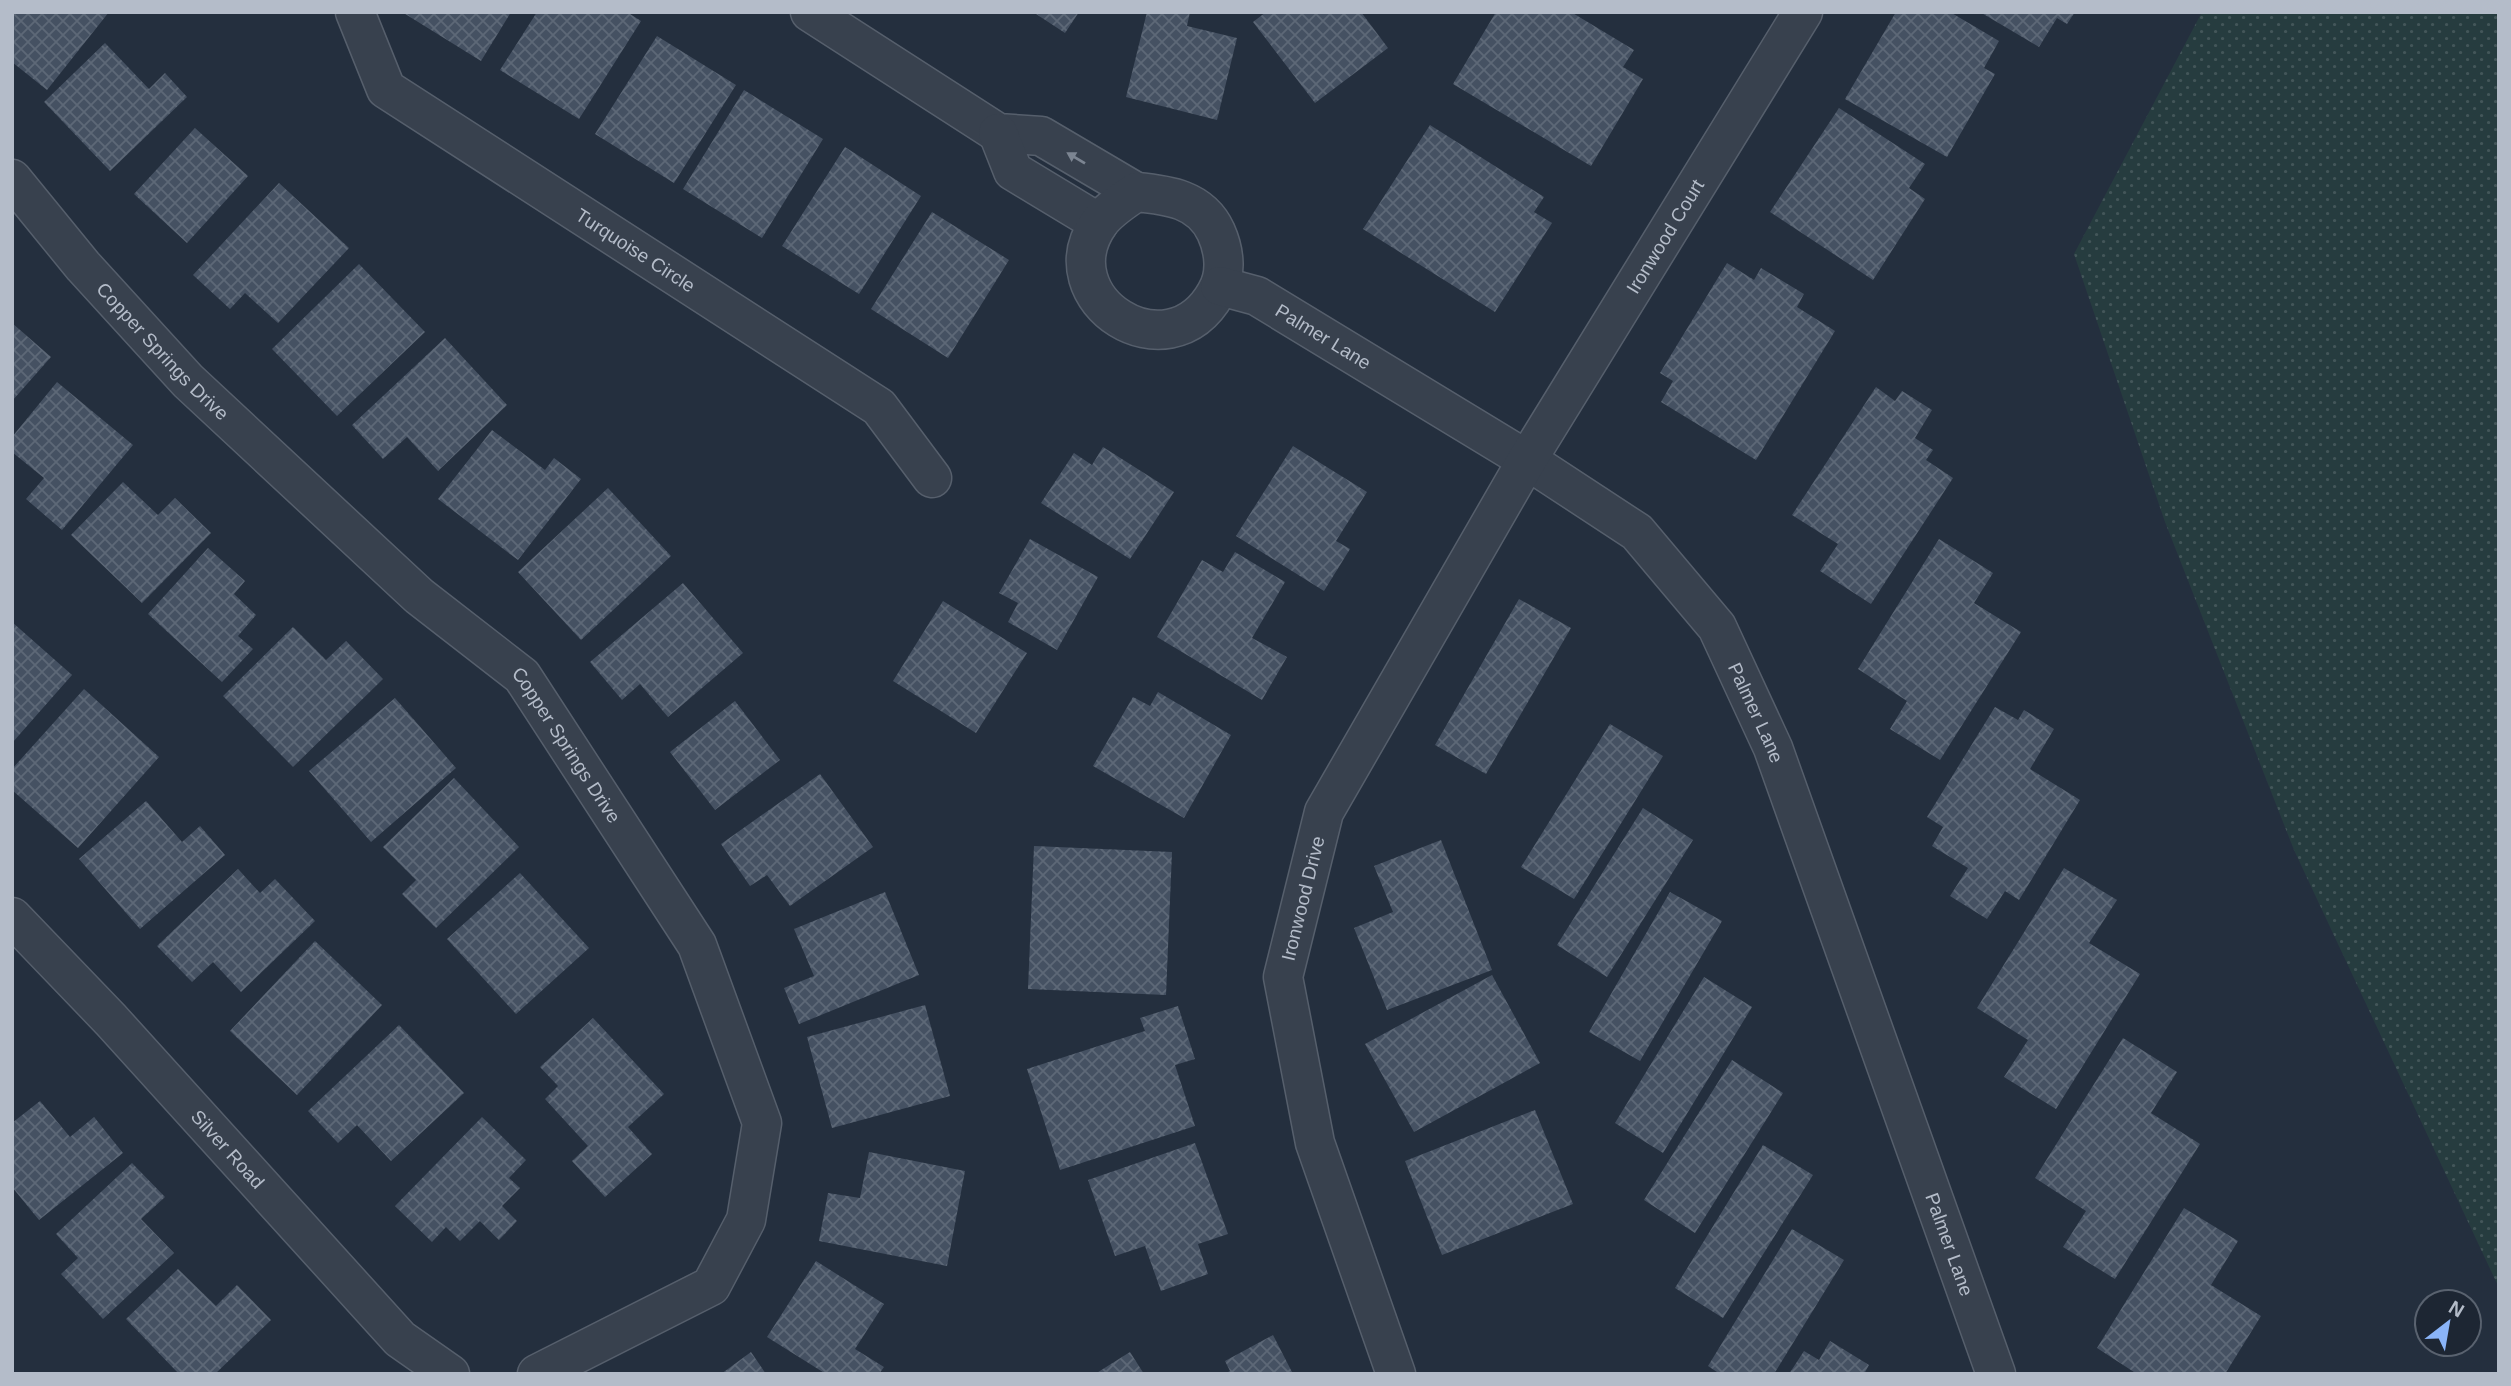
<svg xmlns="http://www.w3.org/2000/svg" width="2511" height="1386" viewBox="0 0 2511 1386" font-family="Helvetica,sans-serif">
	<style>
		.green { fill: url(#green-dots) }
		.building { fill: url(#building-cross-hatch) }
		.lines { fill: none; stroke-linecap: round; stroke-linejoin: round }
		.street-casing { stroke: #565f6c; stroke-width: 41 }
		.street { stroke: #38414e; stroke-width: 38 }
		.oneway { fill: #7c8592 }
		.labels { text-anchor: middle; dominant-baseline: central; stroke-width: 7; stroke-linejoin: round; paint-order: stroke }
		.street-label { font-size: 19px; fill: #b4bcc9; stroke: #1d2633 }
	</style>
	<defs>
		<pattern id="green-dots" width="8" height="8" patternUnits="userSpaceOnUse" patternTransform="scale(1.75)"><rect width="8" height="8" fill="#263c3f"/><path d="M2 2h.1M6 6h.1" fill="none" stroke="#435659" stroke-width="1.8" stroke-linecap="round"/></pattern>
		<pattern id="building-cross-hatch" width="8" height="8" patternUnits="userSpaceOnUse" patternTransform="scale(1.75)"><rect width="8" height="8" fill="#455162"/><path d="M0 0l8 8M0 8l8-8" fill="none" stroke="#5d6877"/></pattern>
	</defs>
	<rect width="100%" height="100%" fill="#242f3e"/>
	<path class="green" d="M2202 12H2499V1288L2294 850 2165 522 2074 254Z"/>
	<path class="building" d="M12 12H109L47 90 12 62Z
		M402 12H511L481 61Z
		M537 12H627L641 21 579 119 500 70Z
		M1033 12H1079L1065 33Z
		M1147 12H1190L1187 26 1237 38 1217 120 1126 97Z
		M1266 12H1361L1388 48 1315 103 1253 22Z
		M1496 12H1571L1634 50 1623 67 1643 79 1591 166 1453 84Z
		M1896 12H1950L1999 41 1984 68 1995 74 1947 157 1845 99Z
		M1980 12H2075L2067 24 2057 18 2039 47Z
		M657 36 736 85 674 183 595 134Z
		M105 43 149 89 165 73 187 97 110 171 44 102Z
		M744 90 823 139 762 238 683 189Z
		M1839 108 1925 164 1909 188 1925 199 1873 280 1770 212Z
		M1430 125 1544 197 1534 212 1552 223 1495 312 1363 229Z
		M195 128 248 176 187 243 134 194Z
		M845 147 921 196 859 294 782 246Z
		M279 183 349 248 278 323 245 293 230 309 193 275Z
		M932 212 1009 260 948 358 871 309Z
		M1727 263 1754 280 1761 268 1804 294 1797 307 1835 331 1756 460 1661 402 1673 381 1660 373Z
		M359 264 425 332 337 416 272 349Z
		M12 323 51 357 12 401Z
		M445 338 507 405 438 471 407 437 383 459 352 425Z
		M57 382 133 445 62 530 26 499 44 478 12 452V437Z
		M1876 387 1895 401 1902 391 1932 410 1915 438 1933 450 1926 460 1953 478 1871 604 1820 571 1838 544 1792 515Z
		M492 430 545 470 554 458 581 479 518 560 438 499Z
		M1293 446 1367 492 1336 541 1350 549 1324 591 1236 536Z
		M1103 447 1174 492 1130 559 1041 503 1074 453 1092 465Z
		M123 482 158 515 175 498 211 533 142 603 71 535Z
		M608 488 671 556 581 640 518 572Z
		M1030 539 1098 577 1057 650 1008 622 1018 603 999 593Z
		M1939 539 1993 573 1974 603 2021 632 1940 760 1890 729 1907 701 1858 669Z
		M208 548 245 581 234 594 256 615 238 636 253 649 222 682 148 614Z
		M1235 552 1285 582 1252 638 1287 657 1262 700 1157 637 1202 560 1223 572Z
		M683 583 743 653 668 717 640 684 622 700 590 662Z
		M1519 599 1571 628 1486 774 1435 745Z
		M943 601 1027 653 976 733 893 681Z
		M12 622 72 675 12 743Z
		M293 627 326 660 346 641 383 679 293 767 223 696Z
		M84 689 159 757 78 848 12 790V769Z
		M1158 692 1231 735 1184 818 1093 766 1133 697 1150 706Z
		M395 698 456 768 371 842 309 771Z
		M735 701 780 760 715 810 670 752Z
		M1995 707 2018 720 2024 710 2054 729 2030 769 2080 800 2019 900 2005 891 1987 919 1950 896 1968 868 1932 846 1943 827 1927 817Z
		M1610 724 1663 756 1574 899 1521 867Z
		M820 774 873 847 790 906 767 875 750 886 721 844Z
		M454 778 519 847 436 928 402 894 416 880 383 847Z
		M146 801 182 842 200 826 225 855 140 929 79 859Z
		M1643 808 1693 840 1607 977 1557 945Z
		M1441 840 1492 970 1387 1010 1354 928 1393 912 1374 866Z
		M1034 846 1172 852 1166 995 1028 989Z
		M2064 868 2117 900 2089 943 2140 974 2056 1109 2004 1077 2028 1040 1977 1008Z
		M238 869 260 893 275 879 315 921 241 992 213 962 192 982 157 946Z
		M520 873 589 948 516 1014 447 939Z
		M885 892 919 975 799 1024 784 988 814 976 794 929Z
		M1670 892 1722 921 1640 1061 1589 1032Z
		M315 941 382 1005 297 1095 230 1031Z
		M1492 975 1540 1063 1414 1132 1365 1044Z
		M1704 977 1752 1007 1663 1153 1615 1123Z
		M925 1005 950 1096 832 1128 807 1037Z
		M1178 1006 1195 1059 1175 1065 1195 1126 1060 1170 1027 1069 1145 1031 1140 1018Z
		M593 1018 664 1094 628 1127 652 1154 605 1197 572 1161 588 1146 545 1099 558 1086 540 1067Z
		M399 1025 464 1093 391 1161 357 1125 338 1143 308 1111Z
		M2123 1038 2177 1072 2151 1113 2200 1144 2115 1279 2063 1247 2086 1211 2035 1178Z
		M1732 1060 1783 1093 1695 1233 1644 1200Z
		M40 1101 70 1137 94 1117 123 1153 39 1220 12 1187V1123Z
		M1535 1110 1573 1204 1442 1255 1405 1161Z
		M482 1117 526 1160 509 1178 520 1188 502 1206 517 1221 499 1240 480 1221 460 1241 446 1227 432 1242 395 1206Z
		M1195 1143 1228 1234 1198 1244 1208 1274 1161 1291 1145 1246 1115 1256 1088 1180Z
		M1763 1145 1813 1175 1723 1318 1675 1288Z
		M869 1152 965 1171 947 1266 819 1241 828 1193 860 1198Z
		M132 1163 165 1197 141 1219 174 1253 103 1319 61 1274 78 1258 56 1234Z
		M2184 1208 2238 1241 2211 1285 2261 1316 2225 1374H2137L2097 1348Z
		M1792 1229 1844 1260 1774 1374H1720L1708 1366Z
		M816 1261 884 1304 855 1349 884 1367 879 1374H826L767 1337Z
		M178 1269 216 1306 237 1285 271 1320 215 1374H179L126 1319Z
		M1273 1335 1293 1374H1224L1230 1371 1225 1361Z
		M1830 1341 1869 1365 1864 1374H1789L1804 1351 1819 1360Z
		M751 1352 766 1374H721Z
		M1130 1352 1144 1374H1095Z"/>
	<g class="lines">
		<defs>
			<g id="street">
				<path id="s1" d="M355 12 386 89 879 407 932 478"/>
				<path d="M810 12 998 133 1041 136 1136 192"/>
				<path d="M998 133 1013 171 1099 223"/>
				<path id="s2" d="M12 179 83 266 188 381 419 596 522 676 697 945 762 1123 746 1220 711 1286 537 1374"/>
				<path d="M1136 192C1168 195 1201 199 1216 232 1225 252 1227 275 1216 293 1168 378 1046 299 1099 223 1108 210 1123 201 1136 192Z"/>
				<path id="s3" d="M1220 286 1257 296 1527 460 1637 532 1717 627 1773 748 1996 1374"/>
				<path id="s4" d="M12 917 111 1020 400 1339 450 1374"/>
				<path id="s5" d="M1396 1374 1315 1143 1283 977 1324 812 1527 460 1803 12"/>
			</g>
		</defs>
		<use href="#street" class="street-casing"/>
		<use href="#street" class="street"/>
	</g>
	<defs><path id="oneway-solid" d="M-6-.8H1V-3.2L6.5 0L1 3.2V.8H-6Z" transform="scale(1.75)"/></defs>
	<use class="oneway" href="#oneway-solid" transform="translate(1076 158) rotate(-149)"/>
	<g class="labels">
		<g class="street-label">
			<text stroke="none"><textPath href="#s5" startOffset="1253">Ironwood Court</textPath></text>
			<text stroke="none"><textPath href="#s1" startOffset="380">Turquoise Circle</textPath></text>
			<text stroke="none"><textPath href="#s3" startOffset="116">Palmer Lane</textPath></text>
			<text stroke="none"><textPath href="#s2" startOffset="229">Copper Springs Drive</textPath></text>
			<text stroke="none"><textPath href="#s3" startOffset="704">Palmer Lane</textPath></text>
			<text stroke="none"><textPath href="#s2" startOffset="796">Copper Springs Drive</textPath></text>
			<text stroke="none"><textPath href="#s5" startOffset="495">Ironwood Drive</textPath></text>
			<text stroke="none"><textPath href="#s4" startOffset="317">Silver Road</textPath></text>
			<text stroke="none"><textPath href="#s3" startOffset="1270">Palmer Lane</textPath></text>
		</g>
	</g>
	<rect width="2511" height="1386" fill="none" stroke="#b4bcc9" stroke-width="28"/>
	<g transform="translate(2448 1323) rotate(31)"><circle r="33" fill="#1d2633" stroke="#59626f" stroke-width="2"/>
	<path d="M0-5L12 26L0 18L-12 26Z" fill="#8ab4f8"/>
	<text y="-10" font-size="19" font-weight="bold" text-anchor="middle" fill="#b4bcc9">N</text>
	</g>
</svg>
